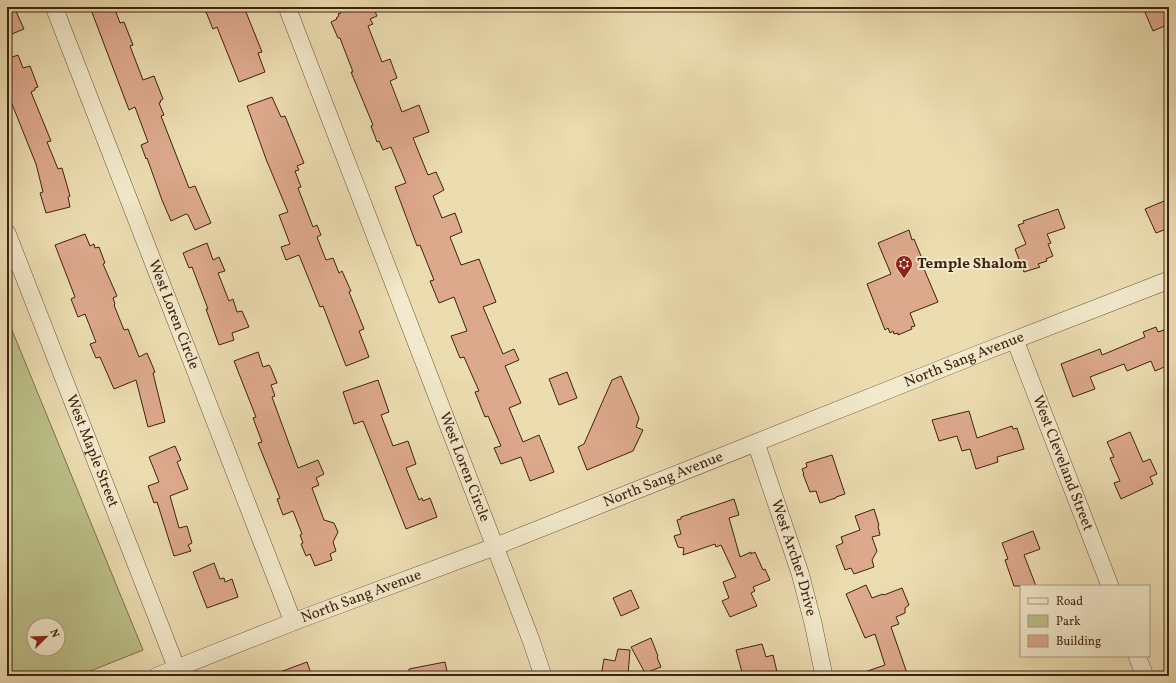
<svg xmlns="http://www.w3.org/2000/svg" width="1176" height="683" viewBox="0 0 1176 683" font-family="Vollkorn,serif">
	<style>
		.green { fill: #bcc089; stroke: #7e714c; fill-rule: evenodd }
		.building { fill: #dda98d; stroke: #3f220f }
		.lines { fill: none; stroke-linecap: round; stroke-linejoin: round }
		.minor-casing { stroke: #6a5138; stroke-width: 18 }
		.minor { stroke: #f3e9cc; stroke-width: 17 }
		.labels { text-anchor: middle; dominant-baseline: central; stroke-width: 4; stroke-linejoin: round; paint-order: stroke }
		.poi-label { font-size: 15px; font-weight: bold; fill: #3f220f; stroke: #f3e9cc; text-anchor: start }
		.street-label { font-size: 15px; fill: #3f220f; stroke: #f3e9cc }
	</style>
	<rect width="100%" height="100%" fill="#ecddb1"/>
	<filter id="stains"><feTurbulence type="fractalNoise" baseFrequency=".005" numOctaves="4"/><feColorMatrix values="0 0 0 0 .2 0 0 0 0 .09 0 0 0 0 .02 0 0 0 .5 -.17"/></filter>
	<radialGradient id="worn" r=".72"><stop offset=".6" stop-color="#630" stop-opacity="0"/><stop offset="1" stop-color="#630" stop-opacity=".3"/></radialGradient>
	<path class="green" d="M7 318 143 650 78 676H7ZM34 625H58V649H34Z"/>
	<path class="building" d="M7 7H14L24 29 7 36Z
		M90 7H114L120 23 124 22 133 45 130 46 143 80 154 76 163 99 160 101 161 102 159 103 164 115 161 116 189 188 195 186 211 223 195 230 188 215 186 214 171 221 162 200 147 158 146 159 141 145 148 142 135 107 129 110Z
		M204 7H244L262 52 258 53 265 72 239 82 217 27 213 29Z
		M339 7H373L377 16 370 19 373 24 368 26 382 62 390 59 397 78 390 81 402 112 419 105 429 132 413 138 428 175 436 172 444 190 433 196 442 218 455 213 462 232 450 237 461 265 479 259 496 302 483 307 503 354 514 349 519 360 505 366 521 403 509 408 523 442 539 435 554 472 530 481 521 457 501 464 494 448 501 446 488 416 485 417 475 392 479 391 464 357 460 358 451 336 467 331 454 297 439 303 430 281 434 280 420 245 417 246 395 187 406 183 391 147 383 150 379 141 377 142 371 126 373 125 351 72H353L340 38H338L331 22 337 19 336 18 339 16 338 14 341 13Z
		M1151 7H1169V24L1153 31 1144 10Z
		M18 55 23 68 30 66 38 87 35 88V90L31 92 51 141 47 142 58 169 62 168 70 196 68 197 70 207 46 213 40 193 43 192 36 164 10 99 7 100V59Z
		M272 97 281 117 285 116 304 163 297 166 299 170 295 171 301 187 298 188 313 227 317 225 321 235 317 237 326 260 333 258 339 273 342 271 351 291 349 292 364 329 359 331 369 357 346 366 323 306 320 307 299 255 286 260 281 247 290 244 279 215 288 212 266 159 247 106Z
		M1169 199V228L1156 233 1145 209Z
		M1058 209 1065 228 1047 234 1051 243 1048 244 1053 256 1046 259 1047 261 1038 264 1040 267 1024 272 1015 249 1026 244 1018 225 1024 223 1023 221Z
		M909 230 912 240 914 239 926 268 924 269 938 302 910 313 915 326 911 327 912 329 898 335V333L894 334 893 331 890 333 888 328 885 330 867 284 891 274 878 243Z
		M85 234 90 246 94 244 95 248 99 247 105 263 103 264 117 296 113 298 115 304 114 305 124 330 128 329 139 357 147 353 155 372 153 373 165 422 148 427 136 380 114 389 100 357 96 358 90 344 96 342 85 314 78 317 71 299 75 297 55 245Z
		M207 243 213 260 219 257 225 271 218 273 229 301 233 299 237 312 242 311 249 327 232 333 234 340 219 345 206 309H208L192 267 189 268 183 253Z
		M1156 327 1158 332 1164 330 1169 343V365L1155 371 1151 361 1127 371 1124 364 1090 377 1095 389 1073 397 1061 364 1100 349 1102 355 1145 337 1143 332Z
		M258 352 263 367 269 365 271 368 277 383 271 385 275 396 272 397 298 468 318 460 324 474 316 478 319 485 312 488 324 520 334 523 338 532 333 542 336 551 330 554 332 560 315 566 310 554 306 556 301 544 303 543 300 535 302 534 293 511 283 515 277 499 280 498 258 443 262 442 253 418 256 417 234 361Z
		M567 372 577 398 559 405 549 379Z
		M621 376 639 418 636 427 643 430 633 451 587 470 578 447 584 444 612 380Z
		M378 380 389 412 381 415 393 446 408 441 416 464 406 468 419 500 422 498 423 501 430 498 437 517 406 529 363 421 354 424 343 392Z
		M969 411 977 438 1012 426 1013 429 1017 428 1024 449 997 457 998 462 976 469 970 449 962 451 957 436 939 441 932 420Z
		M1130 432 1143 462 1150 459 1157 474 1150 477 1153 484 1121 499 1114 483 1120 481 1110 458 1114 457 1107 442Z
		M175 446 181 460 177 462 188 489 170 496 179 528 187 526 192 543 188 545 191 551 174 556 157 502 154 503 148 486 159 482 149 457Z
		M832 455 845 494 836 497V498L820 503 816 491 810 492 803 474H804L802 469 807 467 806 463Z
		M734 499 739 515 729 518 740 557 751 552V554L755 552 763 570 765 569 770 580 753 587 755 591 751 593 757 606 730 617 722 601 729 598 723 582 736 577 721 545 716 547 715 544 683 555 684 548 678 547 674 536 681 534 677 520 681 519V517Z
		M874 509 879 525 878 526 880 535 872 537 877 551 872 560 874 567 854 574 851 568 845 570 836 546 843 543 841 537 860 530 855 516Z
		M1033 531 1040 549 1024 555 1036 586H1014L1005 560 1008 559 1002 543Z
		M214 563 220 579 224 578 225 582 232 579 238 597 207 608 193 572Z
		M866 585 872 598 883 594 884 595 902 588 909 605 905 608V613L896 617 899 624 891 627 908 676H859V674L885 665 875 634 865 638 846 594Z
		M631 590 639 608 621 616 613 598Z
		M651 638 658 656 657 657 661 667 645 673 631 647Z
		M762 644 766 657 773 655 778 676H743L736 650Z
		M618 649 630 650 628 676H601L604 659 615 661Z
		M307 662 312 676H272V675Z
		M445 662 448 676H409V669Z"/>
	<g class="lines">
		<defs>
			<g id="minor">
				<path id="s1" d="M54 7 293 622"/>
				<path id="s2" d="M287 7 531 640 543 676"/>
				<path id="s3" d="M7 233 177 669"/>
				<path id="s4" d="M1015 340 1110 586"/>
				<path id="s5" d="M756 443 800 573 813 623 824 676"/>
				<path d="M1137 656 1145 676"/>
				<path id="s6" d="M157 676 293 622 494 547 981 353 1169 280"/>
			</g>
		</defs>
		<use href="#minor" class="minor-casing"/>
		<use href="#minor" class="minor"/>
	</g>
	<defs>
		<symbol id="synagogue-pin" viewBox="-11 -11 22 30"><path d="M0 17L-7.5 6A9.5 9.5 0 1 1 7.5 6Z" fill="#8f2418" stroke="#f3e9cc"/><path d="M0-6.5L5.6 3.2H-5.6ZM0 6.5L5.6-3.2H-5.6Z" fill="#fff"/></symbol>
	</defs>
	<g fill-rule="evenodd">
		<use href="#synagogue-pin" x="894" y="254" width="20" height="27"/>
	</g>
	<g class="labels">
		<g class="poi-label">
			<text x="917" y="264">Temple Shalom</text>
		</g>
		<g class="street-label">
			<text stroke="none"><textPath href="#s1" startOffset="330">West Loren Circle</textPath></text>
			<text stroke="none"><textPath href="#s6" startOffset="867">North Sang Avenue</textPath></text>
			<text stroke="none"><textPath href="#s3" startOffset="234">West Maple Street</textPath></text>
			<text stroke="none"><textPath href="#s4" startOffset="132">West Cleveland Street</textPath></text>
			<text stroke="none"><textPath href="#s2" startOffset="493">West Loren Circle</textPath></text>
			<text stroke="none"><textPath href="#s6" startOffset="543">North Sang Avenue</textPath></text>
			<text stroke="none"><textPath href="#s5" startOffset="121">West Archer Drive</textPath></text>
			<text stroke="none"><textPath href="#s6" startOffset="219">North Sang Avenue</textPath></text>
		</g>
	</g>
	<rect width="1176" height="683" fill="none" stroke="#ecddb1" stroke-width="24"/>
	<rect x="8" y="8" width="1160" height="667" fill="none" stroke="#3f220f" stroke-width="2"/>
	<rect x="12" y="12" width="1152" height="659" fill="none" stroke="#3f220f"/>
	<rect x="1020" y="585" width="130" height="72" fill="#f3e9cc" stroke="#ab9980"/>
	<rect x="1028" y="598" width="20" height="6" fill="#f3e9cc" stroke="#ab9980"/>
	<text x="1056" y="605" font-size="12" fill="#3f220f">Road</text>
	<rect x="1028" y="615" width="20" height="12" fill="#bcc089" stroke="#ab9980"/>
	<text x="1056" y="625" font-size="12" fill="#3f220f">Park</text>
	<rect x="1028" y="635" width="20" height="12" fill="#dda98d" stroke="#ab9980"/>
	<text x="1056" y="645" font-size="12" fill="#3f220f">Building</text>
	<g transform="translate(46 637) rotate(67)"><circle r="19" fill="#f3e9cc" stroke="#ab9980"/>
	<path d="M0-3L7 15L0 10L-7 15Z" fill="#8f2418"/>
	<text y="-6" font-size="11" font-weight="bold" text-anchor="middle" fill="#3f220f">N</text>
	</g>
	<rect width="100%" height="100%" filter="url(#stains)"/>
	<rect width="100%" height="100%" fill="url(#worn)"/>
</svg>
